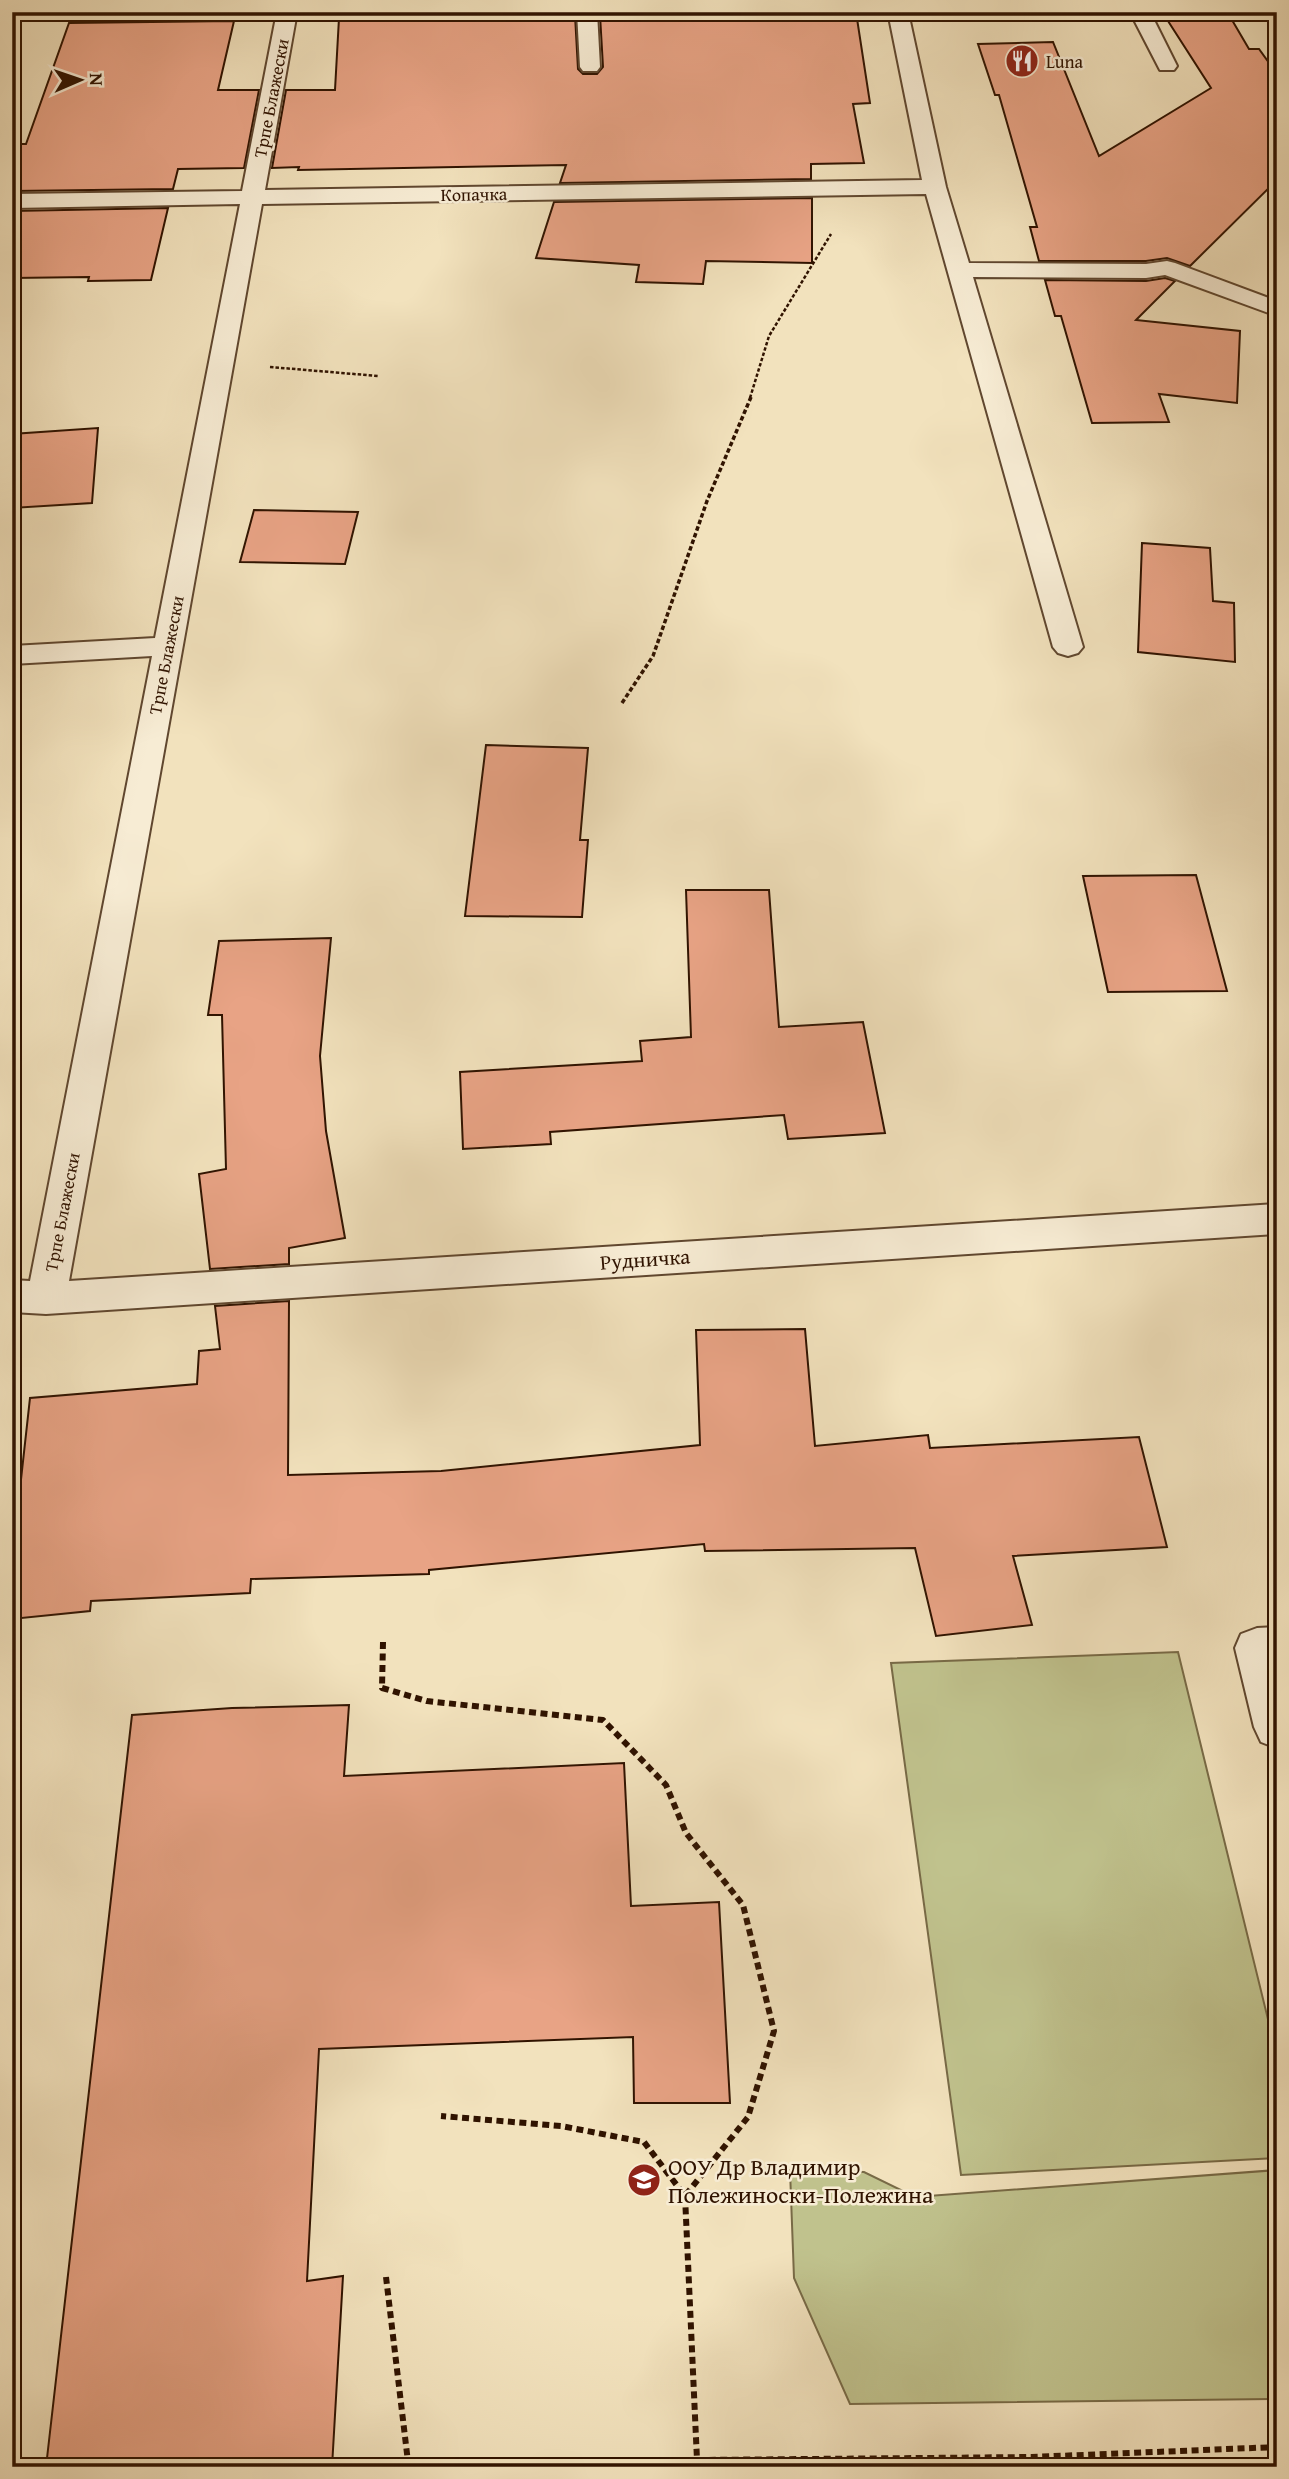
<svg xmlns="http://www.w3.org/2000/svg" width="1289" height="2479" viewBox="0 0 1289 2479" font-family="'Gentium Book Plus',serif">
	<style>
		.green { fill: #c0c28d; stroke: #786a46; stroke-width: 2 }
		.building { fill: #e8a385; stroke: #301300; stroke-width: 2 }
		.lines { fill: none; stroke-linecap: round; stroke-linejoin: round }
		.minor-casing { stroke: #60472f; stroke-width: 4 }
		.path-far2 { stroke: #301300; stroke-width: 2.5; stroke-dasharray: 3.5 2; stroke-linecap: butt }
		.path-far1 { stroke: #301300; stroke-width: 3.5; stroke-dasharray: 4.5 2.5; stroke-linecap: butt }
		.path { stroke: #301300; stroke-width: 6; stroke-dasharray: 7 4.5; stroke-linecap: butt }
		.minor { fill: #f7ecd4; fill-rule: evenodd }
		.labels { text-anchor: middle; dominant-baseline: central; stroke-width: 5; stroke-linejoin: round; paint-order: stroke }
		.far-poi-label { font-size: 18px; fill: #301300; stroke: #f7ecd4; text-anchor: start }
		.far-street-label { font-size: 18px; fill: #301300; stroke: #f7ecd4 }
		.street-label { font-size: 21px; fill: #301300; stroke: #f7ecd4 }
		.near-poi-label { font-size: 24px; fill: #301300; stroke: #f7ecd4; text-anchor: start }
	</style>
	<rect width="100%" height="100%" fill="#f2e2bd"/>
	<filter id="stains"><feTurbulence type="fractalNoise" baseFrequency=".00286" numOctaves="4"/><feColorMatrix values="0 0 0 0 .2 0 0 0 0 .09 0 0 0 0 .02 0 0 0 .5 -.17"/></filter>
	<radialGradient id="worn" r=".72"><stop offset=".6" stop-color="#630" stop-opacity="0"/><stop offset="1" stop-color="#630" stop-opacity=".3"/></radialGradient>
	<path class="green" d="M1178 1652 1277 2056V2158L961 2175 891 1663Z
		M790 2170 864 2172 915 2197 1277 2170V2399L850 2404 794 2278Z"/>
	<path class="building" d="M636 12H856L870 103 853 104 864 163 811 164V179L560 183 566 165 298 170 299 167 272 168 286 90H335L339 18 575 15 578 69 583 74H597L603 67 600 15H636Z
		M1232 20 1249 49H1259L1277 74V180L1190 266 1167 258 1146 261H1039L1030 227H1037L999 95H995L978 44 1053 42 1099 156 1211 88 1168 21Z
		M234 21 218 90H259L244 168 178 169 173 189 12 191V144H26L69 23Z
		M812 198V263L706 261 703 284 636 282 639 265 536 258 554 202Z
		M168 208 151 280 88 281 89 277 12 278V211Z
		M1165 278 1175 281 1136 320 1240 331 1237 403 1159 394 1169 422 1092 423 1061 316H1055L1045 280 1146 281Z
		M98 428 92 503 12 508V434Z
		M254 510 358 512 345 564 240 562Z
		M1142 543 1210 548 1213 601 1234 603 1235 662 1138 652Z
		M486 745 588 748 580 840H588L582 917 465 916Z
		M1196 875 1227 991 1108 992 1083 876Z
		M686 890H769L779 1027 863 1022 885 1133 788 1139 784 1115 550 1132 551 1144 463 1149 460 1072 642 1061 640 1041 691 1037Z
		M331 938 320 1056 326 1131 345 1238 289 1248V1264L210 1269 199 1174 226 1169 222 1015H208L219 941Z
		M289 1301 288 1475 441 1471 700 1445 696 1330 805 1329 815 1446 928 1435 930 1448 1139 1437 1167 1547 1013 1556 1032 1625 936 1636 915 1548 705 1551 704 1544 429 1570V1574L251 1579 250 1593 91 1601 90 1611 12 1619V1561L30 1398 197 1384 199 1351 220 1349 215 1306Z
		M349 1705 344 1776 624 1763 631 1906 719 1902 730 2103H634L633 2037 319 2049 307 2281 343 2276 332 2467H46L132 1715 232 1708Z"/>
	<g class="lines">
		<defs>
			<path id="minor" d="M277 12H297L265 190 922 180 888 12H908L946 187 969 263 1146 264 1167 261 1175 263 1277 301V316L1165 275 1146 278 973 277 1083 647 1078 653 1068 656 1058 653 1053 647 926 194 262 204 69 1281 1277 1204V1234L46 1314 12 1312V1280L30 1281 152 656 12 664V646L155 638 240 204 12 208V194L242 191Z
				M577 12H597L600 67 597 71H583L580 67Z
				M1130 12H1150L1177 66 1174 70H1160Z
				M1277 1627V1748L1261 1742 1254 1727 1235 1648 1241 1634 1257 1628Z"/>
		</defs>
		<use href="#minor" class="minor-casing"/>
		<path class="path-far2" d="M270 367 378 376
			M750 398 769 336 831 234"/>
		<path class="path-far1" d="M622 703 653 656 707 501 751 397"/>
		<path class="path" d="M383 1642 382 1688 427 1701 603 1720 666 1785 686 1833 743 1905 774 2031 748 2117 685 2196 644 2142 561 2126 441 2116
			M685 2196 697 2460 1032 2457 1277 2447
			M386 2277 408 2462 697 2460"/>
		<use href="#minor" class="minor"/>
	</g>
	<defs>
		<symbol id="restaurant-disc" viewBox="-11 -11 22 22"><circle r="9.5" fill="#8f2418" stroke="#f7ecd4"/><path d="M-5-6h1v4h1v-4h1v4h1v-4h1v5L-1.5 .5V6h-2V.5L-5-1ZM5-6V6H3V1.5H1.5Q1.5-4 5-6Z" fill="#fff"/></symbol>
		<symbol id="school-disc" viewBox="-11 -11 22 22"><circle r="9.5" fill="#8f2418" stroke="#f7ecd4"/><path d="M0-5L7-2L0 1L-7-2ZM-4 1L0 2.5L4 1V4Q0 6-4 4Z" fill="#fff"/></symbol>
	</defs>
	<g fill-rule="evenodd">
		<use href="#restaurant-disc" x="1003" y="42" width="38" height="38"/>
		<use href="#school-disc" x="625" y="2161" width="38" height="38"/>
	</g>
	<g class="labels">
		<g class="far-poi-label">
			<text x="1046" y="61">Luna</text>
		</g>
		<g class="far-street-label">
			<text transform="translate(271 98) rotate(-79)">Трпе Блажески</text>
			<text transform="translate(474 194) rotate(-1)">Копачка</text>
			<text transform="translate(166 655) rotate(-79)">Трпе Блажески</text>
			<text transform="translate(62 1212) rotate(-79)">Трпе Блажески</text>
		</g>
		<g class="street-label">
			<text transform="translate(645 1259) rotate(-4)">Рудничка</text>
		</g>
		<g class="near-poi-label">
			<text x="668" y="2166">ООУ Др Владимир<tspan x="668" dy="28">Полежиноски-Полежина</tspan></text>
		</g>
	</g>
	<rect width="1289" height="2479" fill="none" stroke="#f2e2bd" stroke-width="42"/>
	<rect x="14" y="14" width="1261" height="2451" fill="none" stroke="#301300" stroke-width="3.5"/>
	<rect x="21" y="21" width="1247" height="2437" fill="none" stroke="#301300" stroke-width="2"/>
	<g transform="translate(80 80) rotate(88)" stroke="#f7ecd4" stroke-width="5" paint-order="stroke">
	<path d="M0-5L12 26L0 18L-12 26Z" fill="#301300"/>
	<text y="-10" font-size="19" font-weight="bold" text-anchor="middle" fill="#301300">N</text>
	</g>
	<rect width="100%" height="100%" filter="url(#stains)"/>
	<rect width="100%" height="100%" fill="url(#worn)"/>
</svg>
